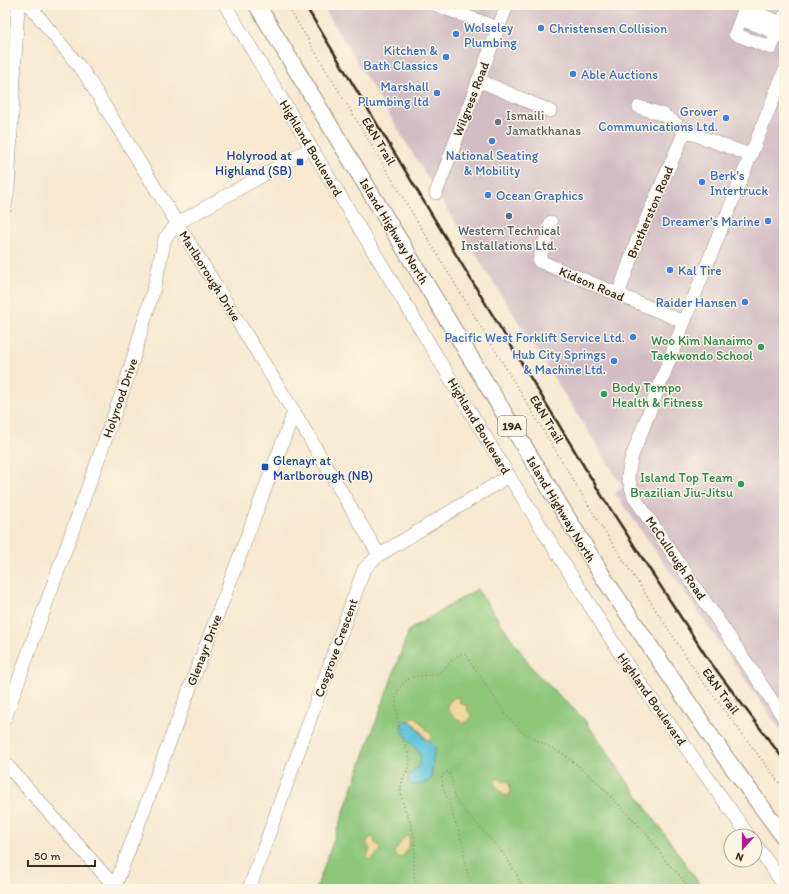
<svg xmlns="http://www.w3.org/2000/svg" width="789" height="894" viewBox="0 0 789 894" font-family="Itim,sans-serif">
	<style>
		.industrial { fill: #d2bdc5 }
		.green { fill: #8ec67a; stroke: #64784c }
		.sand { fill: #eeda9e; stroke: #94825e }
		.water { fill: #5dc3da; stroke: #4c767c }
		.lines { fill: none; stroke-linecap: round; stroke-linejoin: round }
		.minor-casing { stroke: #998977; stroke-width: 14 }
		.major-casing { stroke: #998977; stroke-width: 18 }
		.path { stroke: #998977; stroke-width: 1.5; stroke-dasharray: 1 3; stroke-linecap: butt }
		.minor { stroke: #fff; stroke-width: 13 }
		.major { stroke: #fff; stroke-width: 16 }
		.rail { stroke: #3b2a1e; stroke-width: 2.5 }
		.shop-dot { fill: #3f7fe0; stroke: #fcf5e5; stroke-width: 1.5 }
		.worship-dot { fill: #6b7280; stroke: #fcf5e5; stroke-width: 1.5 }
		.transit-dot { fill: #1a4fb4; stroke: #fcf5e5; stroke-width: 1.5 }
		.service-dot { fill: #5c6f8a; stroke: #fcf5e5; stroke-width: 1.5 }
		.leisure-dot { fill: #2e9e5b; stroke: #fcf5e5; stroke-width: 1.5 }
		.labels { text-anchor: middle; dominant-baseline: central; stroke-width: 3; stroke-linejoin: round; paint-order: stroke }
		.shield { fill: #fcf5e5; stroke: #75675a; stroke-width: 1 }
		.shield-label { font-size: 12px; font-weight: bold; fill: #3b2a1e }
		.shop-label { font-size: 13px; fill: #366cbe; stroke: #fcf5e5; text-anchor: end }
		.street-label { font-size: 13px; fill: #3b2a1e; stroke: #fcf5e5 }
		.worship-label { font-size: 13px; fill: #5b616d; stroke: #fcf5e5; text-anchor: start }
		.transit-label { font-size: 13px; fill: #164399; stroke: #fcf5e5; text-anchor: end }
		.service-label { font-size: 13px; fill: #4e5e75; stroke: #fcf5e5 }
		.leisure-label { font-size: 13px; fill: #27864d; stroke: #fcf5e5; text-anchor: end }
	</style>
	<rect width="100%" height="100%" fill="#fcf5e5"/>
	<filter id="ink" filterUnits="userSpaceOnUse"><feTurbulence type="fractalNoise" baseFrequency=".025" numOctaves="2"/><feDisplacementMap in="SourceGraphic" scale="8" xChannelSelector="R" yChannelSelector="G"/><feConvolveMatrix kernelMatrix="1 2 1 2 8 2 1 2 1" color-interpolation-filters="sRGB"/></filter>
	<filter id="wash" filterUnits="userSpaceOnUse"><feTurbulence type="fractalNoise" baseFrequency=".012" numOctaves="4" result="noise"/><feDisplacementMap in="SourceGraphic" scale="16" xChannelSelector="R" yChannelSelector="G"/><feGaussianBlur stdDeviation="0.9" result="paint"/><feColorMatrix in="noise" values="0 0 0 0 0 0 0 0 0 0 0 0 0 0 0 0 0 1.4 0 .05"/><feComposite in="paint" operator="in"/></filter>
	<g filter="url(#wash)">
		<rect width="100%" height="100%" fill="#f7e8d0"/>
		<path class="industrial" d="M322 5H784V735L615 493 623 487 432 185Z"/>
		<path class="green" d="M477 589 535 672 584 719 703 889H316L409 630Z"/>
		<path class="sand" d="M455 697 458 698 460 703 467 706 468 711 471 715V718L464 724 452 715 447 708 448 703Z
			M415 716 417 717C418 720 428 732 431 734L432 737 429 740H427L416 725 411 722V719Z
			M498 778 503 781 509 782 510 793 509 796 503 795 495 784 494 781Z
			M406 836 409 837C411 844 406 858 397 858L394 853C394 851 404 837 406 836Z
			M371 837 374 838 375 843 380 848 381 850 370 860 367 857 370 849 366 843Z"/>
		<path class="water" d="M405 721 412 722 426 740 433 744 435 746 431 779C427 784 417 786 411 785L408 780 410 773 419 766C426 747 401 742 401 724Z"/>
	</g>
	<g filter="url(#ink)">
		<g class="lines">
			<defs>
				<path id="minor" d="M29 5 83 71 294 412 379 555
					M225 5 509 476 628 666 749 836
					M436 5 498 28
					M746 5 735 34 771 48 784 16
					M745 8 781 23
					M741 19 784 36
					M784 72 684 322 631 459 628 477 634 497 784 718
					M478 80 550 111
					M639 107 664 115 685 131 750 155
					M436 193 507 5
					M5 207 8 187 18 5
					M551 222 539 261 684 322
					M618 295 638 238 685 131
					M5 718 127 379 154 288 165 238 178 223 311 148
					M5 763 117 889
					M755 844 784 885
					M114 889 294 412
					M249 889 364 569 379 555 509 476"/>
				<path id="major" d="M257 5 605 580 725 757 784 837"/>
			</defs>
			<use href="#minor" class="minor-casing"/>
			<use href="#major" class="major-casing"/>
			<path class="path" d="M287 5 598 521 700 678 784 789
				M416 889C415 882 414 875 414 867 414 857 416 847 414 836 411 820 401 806 401 789 401 777 410 770 410 760 404 738 381 692 411 678 420 674 429 677 438 673 446 670 451 658 462 653L465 654 467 657 504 712 520 731 565 755 595 780 648 835 667 863 679 874 689 889
				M473 889 465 865 464 847 443 787 442 775 446 772C455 774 452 791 455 799 476 827 513 855 522 889"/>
			<use href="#minor" class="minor"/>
			<use href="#major" class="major"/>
			<path class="rail" d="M305 5 602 496 708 659 784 760"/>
		</g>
	</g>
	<g class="shop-dot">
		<circle cx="541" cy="28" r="4"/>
		<circle cx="456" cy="34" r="4"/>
		<circle cx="446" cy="57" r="4"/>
		<circle cx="573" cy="74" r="4"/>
		<circle cx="437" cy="93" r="4"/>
		<circle cx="726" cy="118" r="4"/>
		<circle cx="492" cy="141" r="4"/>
		<circle cx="702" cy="182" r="4"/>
		<circle cx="488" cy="195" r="4"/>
		<circle cx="768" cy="221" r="4"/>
		<circle cx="670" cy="270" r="4"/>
		<circle cx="745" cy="302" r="4"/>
		<circle cx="633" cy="337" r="4"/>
		<circle cx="614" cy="361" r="4"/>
	</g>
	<circle class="worship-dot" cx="498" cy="122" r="4"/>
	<g class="transit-dot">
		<rect x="296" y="158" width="8" height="8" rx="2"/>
		<rect x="261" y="463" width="8" height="8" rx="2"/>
	</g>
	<circle class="service-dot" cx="509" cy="216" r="4"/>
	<g class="leisure-dot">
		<circle cx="761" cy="347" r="4"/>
		<circle cx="604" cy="394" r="4"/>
		<circle cx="741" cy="484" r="4"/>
	</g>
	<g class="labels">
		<rect class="shield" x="498" y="416" width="28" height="20" rx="3"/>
		<g class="shield-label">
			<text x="512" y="426">19A</text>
		</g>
		<g class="shop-label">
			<text x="464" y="27" text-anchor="start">Wolseley<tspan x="464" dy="15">Plumbing</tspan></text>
			<text x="549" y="28" text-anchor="start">Christensen Collision</text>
			<text x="438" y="50">Kitchen &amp;<tspan x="438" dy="15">Bath Classics</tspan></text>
			<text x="581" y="74" text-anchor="start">Able Auctions</text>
			<text x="429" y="86">Marshall<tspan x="429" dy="15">Plumbing ltd</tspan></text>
			<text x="718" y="111">Grover<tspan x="718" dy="15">Communications Ltd.</tspan></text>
			<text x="492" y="155" text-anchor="middle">National Seating<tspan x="492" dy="15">&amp; Mobility</tspan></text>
			<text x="710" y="175" text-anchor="start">Berk's<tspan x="710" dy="15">Intertruck</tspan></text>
			<text x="496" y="195" text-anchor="start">Ocean Graphics</text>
			<text x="760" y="221">Dreamer's Marine</text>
			<text x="678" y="270" text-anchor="start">Kal Tire</text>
			<text x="737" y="302">Raider Hansen</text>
			<text x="625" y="337">Pacific West Forklift Service Ltd.</text>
			<text x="606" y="354">Hub City Springs<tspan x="606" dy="15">&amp; Machine Ltd.</tspan></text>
		</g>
		<g class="street-label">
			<text transform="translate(471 99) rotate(-69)">Wilgress Road</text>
			<text transform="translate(379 141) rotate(59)">E&amp;N Trail</text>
			<text transform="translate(311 148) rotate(59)">Highland Boulevard</text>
			<text transform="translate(650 212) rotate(-67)">Brotherston Road</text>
			<text transform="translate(394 231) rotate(59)">Island Highway North</text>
			<text transform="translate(210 276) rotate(58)">Marlborough Drive</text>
			<text transform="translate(592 284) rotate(23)">Kidson Road</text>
			<text transform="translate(120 398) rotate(-71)">Holyrood Drive</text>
			<text transform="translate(547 419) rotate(59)">E&amp;N Trail</text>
			<text transform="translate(479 426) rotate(59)">Highland Boulevard</text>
			<text transform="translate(561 509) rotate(59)">Island Highway North</text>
			<text transform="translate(676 558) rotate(56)">McCullough Road</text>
			<text transform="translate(336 648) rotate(-70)">Cosgrove Crescent</text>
			<text transform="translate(204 650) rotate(-69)">Glenayr Drive</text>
			<text transform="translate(721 691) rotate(54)">E&amp;N Trail</text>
			<text transform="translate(652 699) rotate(55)">Highland Boulevard</text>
		</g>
		<g class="worship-label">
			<text x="506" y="115">Ismaili<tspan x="506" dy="15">Jamatkhanas</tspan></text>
		</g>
		<g class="transit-label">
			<text x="292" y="155">Holyrood at<tspan x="292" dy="15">Highland (SB)</tspan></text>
			<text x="273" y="460" text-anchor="start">Glenayr at<tspan x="273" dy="15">Marlborough (NB)</tspan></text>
		</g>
		<g class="service-label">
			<text x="509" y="230">Western Technical<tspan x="509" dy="15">Installations Ltd.</tspan></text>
		</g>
		<g class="leisure-label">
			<text x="753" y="340">Woo Kim Nanaimo<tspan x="753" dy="15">Taekwondo School</tspan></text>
			<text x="612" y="387" text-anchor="start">Body Tempo<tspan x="612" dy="15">Health &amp; Fitness</tspan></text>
			<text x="733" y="477">Island Top Team<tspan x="733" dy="15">Brazilian Jiu-Jitsu</tspan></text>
		</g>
	</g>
	<rect width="789" height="894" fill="none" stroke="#fcf5e5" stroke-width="20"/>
	<g transform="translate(743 848) rotate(201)"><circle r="19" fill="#fcf5e5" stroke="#afa495"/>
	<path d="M0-3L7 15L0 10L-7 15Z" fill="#b5179e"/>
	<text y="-6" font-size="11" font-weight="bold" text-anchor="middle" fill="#3b2a1e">N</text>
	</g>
	<path d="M28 860v6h67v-6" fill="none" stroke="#3b2a1e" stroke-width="2"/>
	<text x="34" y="860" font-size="12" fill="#3b2a1e" stroke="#fcf5e5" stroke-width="3" paint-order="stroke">50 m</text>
</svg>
